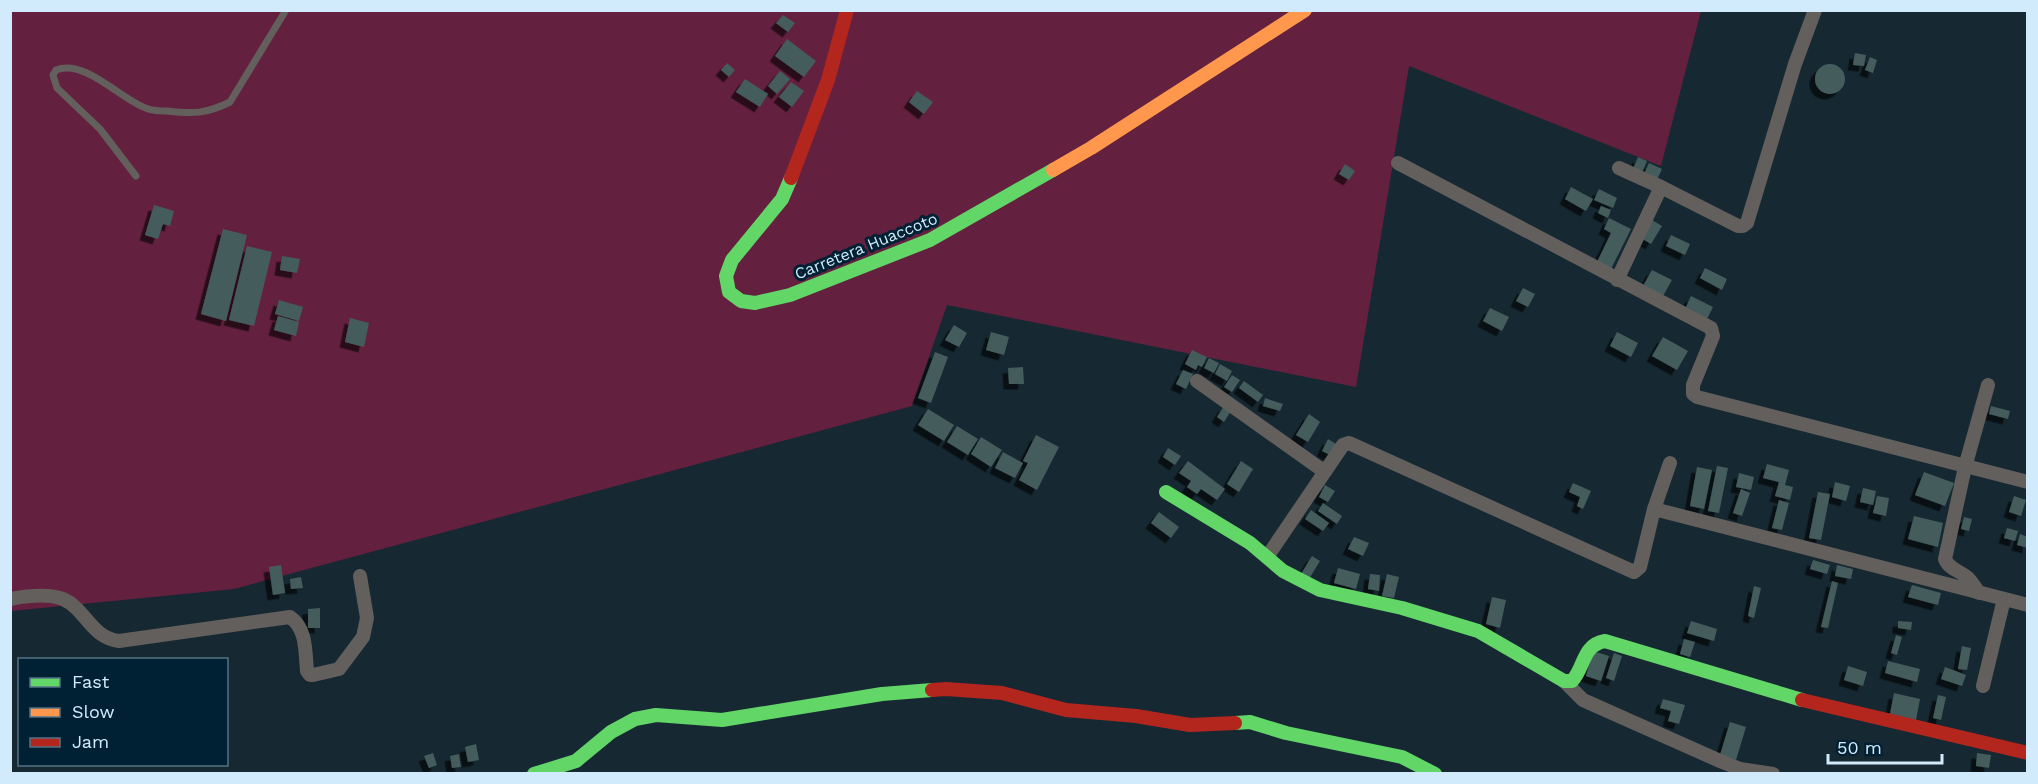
<svg xmlns="http://www.w3.org/2000/svg" width="2038" height="784" viewBox="0 0 2038 784" font-family="'Work Sans',sans-serif">
	<style>
		.green { fill: #64213f }
		.building { fill: #445c5d; filter: url(#shadow) }
		.lines { fill: none; stroke-linecap: round; stroke-linejoin: round }
		.lane { stroke: #635f5c; stroke-width: 7 }
		.street { stroke: #635f5c; stroke-width: 14 }
		.fast { stroke: #63d668; stroke-width: 14 }
		.slow { stroke: #ff974d; stroke-width: 14 }
		.jam { stroke: #b3261e; stroke-width: 14 }
		.labels { text-anchor: middle; dominant-baseline: central; stroke-width: 6; stroke-linejoin: round; paint-order: stroke }
		.street-label { font-size: 16px; fill: #d2ebfc; stroke: #002134 }
	</style>
	<defs>
		<filter id="shadow"><feDropShadow dx="-5.5" dy="5.5" stdDeviation="0" flood-color="#0009"/></filter>
	</defs>
	<rect width="100%" height="100%" fill="#162832"/>
	<path class="green" d="M11 11H1701L1661 166 1409 66 1356 387 947 305 912 406 234 589 11 611Z"/>
	<path class="building" d="M783 15 795 23 788 32 776 23Z
		M787 39 816 61 804 77 775 56Z
		M1855 53 1866 55 1864 66 1853 65Z
		M1870 57 1877 60 1873 73 1865 70Z
		M727 63 735 70 729 77 721 70Z
		M1815 79a15 15 0 1 1 30 0a15 15 0 1 1-30 0Z
		M780 71 790 79 777 94 768 86Z
		M745 79 768 94 760 107 736 92Z
		M791 82 804 91 792 107 779 97Z
		M917 91 933 102 924 114 909 102Z
		M1638 157 1647 161 1641 175 1632 171Z
		M1649 163 1662 169 1656 182 1643 176Z
		M1345 164 1355 171 1349 180 1339 174Z
		M1571 187 1593 199 1586 211 1565 199Z
		M1599 189 1617 198 1613 208 1594 200Z
		M154 205 174 211 170 226 163 224 158 239 145 235Z
		M1601 206 1611 210 1608 218 1598 213Z
		M1609 218 1631 229 1611 269 1597 262 1611 233 1604 229Z
		M1652 220 1662 226 1651 244 1641 238Z
		M223 229 247 235 226 321 201 314Z
		M1671 235 1690 244 1685 255 1666 246Z
		M247 246 272 252 254 326 229 320Z
		M282 256 300 259 297 273 280 270Z
		M1705 268 1727 279 1722 290 1700 278Z
		M1652 270 1672 280 1663 296 1643 286Z
		M1523 288 1535 294 1528 307 1516 301Z
		M1691 296 1713 307 1707 319 1686 307Z
		M279 300 303 307 299 321 275 314Z
		M1490 308 1509 317 1502 331 1483 321Z
		M278 316 299 322 296 336 274 330Z
		M350 318 369 323 364 347 345 342Z
		M954 325 967 333 959 347 945 340Z
		M991 332 1009 337 1004 355 986 350Z
		M1617 332 1638 343 1631 357 1610 346Z
		M1663 337 1688 351 1677 370 1652 356Z
		M1192 350 1207 357 1202 367 1198 365 1196 370 1185 364Z
		M935 352 948 357 931 403 918 398Z
		M1209 358 1219 363 1214 373 1204 368Z
		M1220 364 1232 371 1227 381 1215 374Z
		M1023 367 1024 384H1009L1008 368Z
		M1183 370 1193 374 1186 389 1176 384Z
		M1232 375 1240 380 1232 392 1224 387Z
		M1244 381 1263 395 1258 402 1239 388Z
		M1265 398 1283 404 1280 411 1263 406Z
		M1224 406 1231 411 1224 422 1217 417Z
		M1991 406 2010 411 2008 419 1989 414Z
		M928 409 954 425 944 441 918 425Z
		M1309 414 1320 422 1308 442 1296 435Z
		M957 426 978 439 968 455 947 442Z
		M1036 435 1059 447 1037 490 1019 480 1028 463 1023 461Z
		M981 437 1002 450 991 467 971 454Z
		M1328 439 1336 444 1330 455 1322 451Z
		M1168 448 1181 456 1175 465 1163 457Z
		M1003 452 1023 463 1015 478 995 468Z
		M1188 461 1225 489 1217 500 1201 489 1197 494 1187 487 1191 481 1179 473Z
		M1241 461 1253 469 1239 492 1227 484Z
		M1767 464 1789 470 1785 485 1793 487 1790 500 1775 496 1779 482 1763 478Z
		M1717 466 1728 468 1719 513 1708 511Z
		M1697 467 1712 470 1704 509 1690 506Z
		M1924 472 1954 483 1945 506 1915 495Z
		M1739 473 1754 477 1751 490 1736 487Z
		M1835 482 1850 486 1846 501 1832 497Z
		M1573 483 1591 491 1583 509 1577 506 1580 497 1569 492Z
		M1325 485 1335 491 1328 502 1319 497Z
		M1863 488 1876 491 1873 505 1860 502Z
		M1741 489 1750 493 1742 516 1733 513Z
		M1818 492 1830 494 1821 540 1809 538Z
		M1877 496 1889 498 1886 516 1873 513Z
		M2014 496 2026 500 2021 516 2009 512Z
		M1779 500 1789 503 1782 530 1772 528Z
		M1323 503 1342 516 1337 524 1318 511Z
		M1311 510 1329 523 1323 531 1305 519Z
		M1159 512 1179 527 1171 538 1151 523Z
		M1914 516 1943 523 1938 547 1908 539Z
		M1964 517 1972 519 1969 531 1961 529Z
		M2007 528 2018 531 2015 541 2004 538Z
		M2020 534 2028 537V548L2017 545Z
		M1354 537 1369 543 1363 556 1348 549Z
		M1312 556 1320 561 1309 579 1301 574Z
		M1813 560 1830 565 1827 574 1810 569Z
		M281 565 285 593 273 595 269 567Z
		M1837 565 1853 569 1851 579 1835 576Z
		M1338 568 1360 574 1356 589 1334 583Z
		M1370 574 1380 575 1379 591 1368 589Z
		M1387 574 1399 577 1394 598 1382 596Z
		M301 577 303 588 291 589 290 579Z
		M1832 581 1838 583 1828 628 1821 627Z
		M1912 585 1941 593 1938 605 1908 597Z
		M1754 586 1761 588 1754 618 1748 616Z
		M1492 597 1506 600 1500 628 1486 624Z
		M320 608V628H308V609Z
		M1691 621 1717 629 1714 641 1687 633Z
		M1898 621 1912 622 1911 630 1898 628Z
		M1896 635 1902 637 1897 655 1891 653Z
		M1684 639 1695 642 1690 657 1680 654Z
		M1962 646 1971 648 1967 670 1958 669Z
		M1593 651 1609 656 1601 681 1586 676Z
		M1614 653 1622 656 1614 681 1606 678Z
		M1888 661 1920 669 1917 682 1885 673Z
		M1848 666 1867 672 1863 686 1844 680Z
		M1945 667 1966 675 1962 686 1941 679Z
		M1894 693 1920 699 1916 720 1890 714Z
		M1938 695 1946 697 1941 720 1933 718Z
		M1663 699 1685 705 1679 724 1668 721 1671 711 1660 708Z
		M1730 722 1746 727 1736 760 1720 755Z
		M476 744 479 760 468 762 465 747Z
		M433 753 437 765 429 768 424 756Z
		M1977 753 1991 755 1989 768 1976 766Z
		M459 754 461 767 452 768 450 756Z"/>
	<g class="lines">
		<path class="lane" d="M136 176 100 129 57 88 53 75 56 70C85 58 122 101 148 109 154 111 161 111 167 111 193 114 206 114 230 102L286 10"/>
		<path class="street" d="M1398 163 1711 328 1713 336 1693 385V394L1697 397 2028 482
			M1619 168 1661 187 1738 226H1743L1747 223 1795 64 1815 10
			M1617 280 1661 187
			M1197 381 1325 472
			M1654 509 2028 605
			M1267 557 1343 445 1349 443 1634 572 1640 567 1654 509 1670 463
			M1979 593C1975 587 1972 582 1967 577 1959 571 1948 568 1945 559L1965 467 1988 385
			M10 599C26 596 48 593 63 599 86 609 90 637 119 641L290 617C307 629 305 651 307 671L310 675H313L339 669 363 637 367 618 360 576
			M1564 681 1583 700 1720 761 1740 769 1773 774
			M1983 686 2004 599"/>
		<path class="fast" d="M791 178 782 199 732 260 726 276 729 292 741 301 755 303 790 295 930 240 1053 170
			M1166 492 1250 543 1283 571 1320 590 1402 608 1478 631 1564 681H1572C1585 667 1582 645 1605 641L1802 700
			M1235 723 1250 722 1286 733 1402 757 1435 774
			M534 774 576 761 611 732 635 719 656 715 722 720 882 694 932 690"/>
		<path class="slow" d="M1053 170 1091 148 1305 10"/>
		<path class="jam" d="M791 178 828 80 847 10
			M932 690 946 689 1002 693 1066 710 1136 716 1190 725 1235 723
			M1802 700 2028 753"/>
	</g>
	<g class="labels">
		<g class="street-label">
			<text transform="translate(866 246) rotate(-22)">Carretera Huaccoto</text>
		</g>
	</g>
	<rect width="2038" height="784" fill="none" stroke="#d2ebfc" stroke-width="24"/>
	<rect x="18" y="658" width="210" height="108" fill="#002134" stroke="#547284" stroke-width="1.5"/>
	<rect x="30" y="678" width="30" height="9" fill="#63d668" stroke="#547284" stroke-width="1.5"/>
	<text x="72" y="688" font-size="18" fill="#d2ebfc">Fast</text>
	<rect x="30" y="708" width="30" height="9" fill="#ff974d" stroke="#547284" stroke-width="1.5"/>
	<text x="72" y="718" font-size="18" fill="#d2ebfc">Slow</text>
	<rect x="30" y="738" width="30" height="9" fill="#b3261e" stroke="#547284" stroke-width="1.5"/>
	<text x="72" y="748" font-size="18" fill="#d2ebfc">Jam</text>
	<path d="M1828 754v9h114v-9" fill="none" stroke="#d2ebfc" stroke-width="3"/>
	<text x="1837" y="754" font-size="18" fill="#d2ebfc" stroke="#002134" stroke-width="4.5" paint-order="stroke">50 m</text>
</svg>
